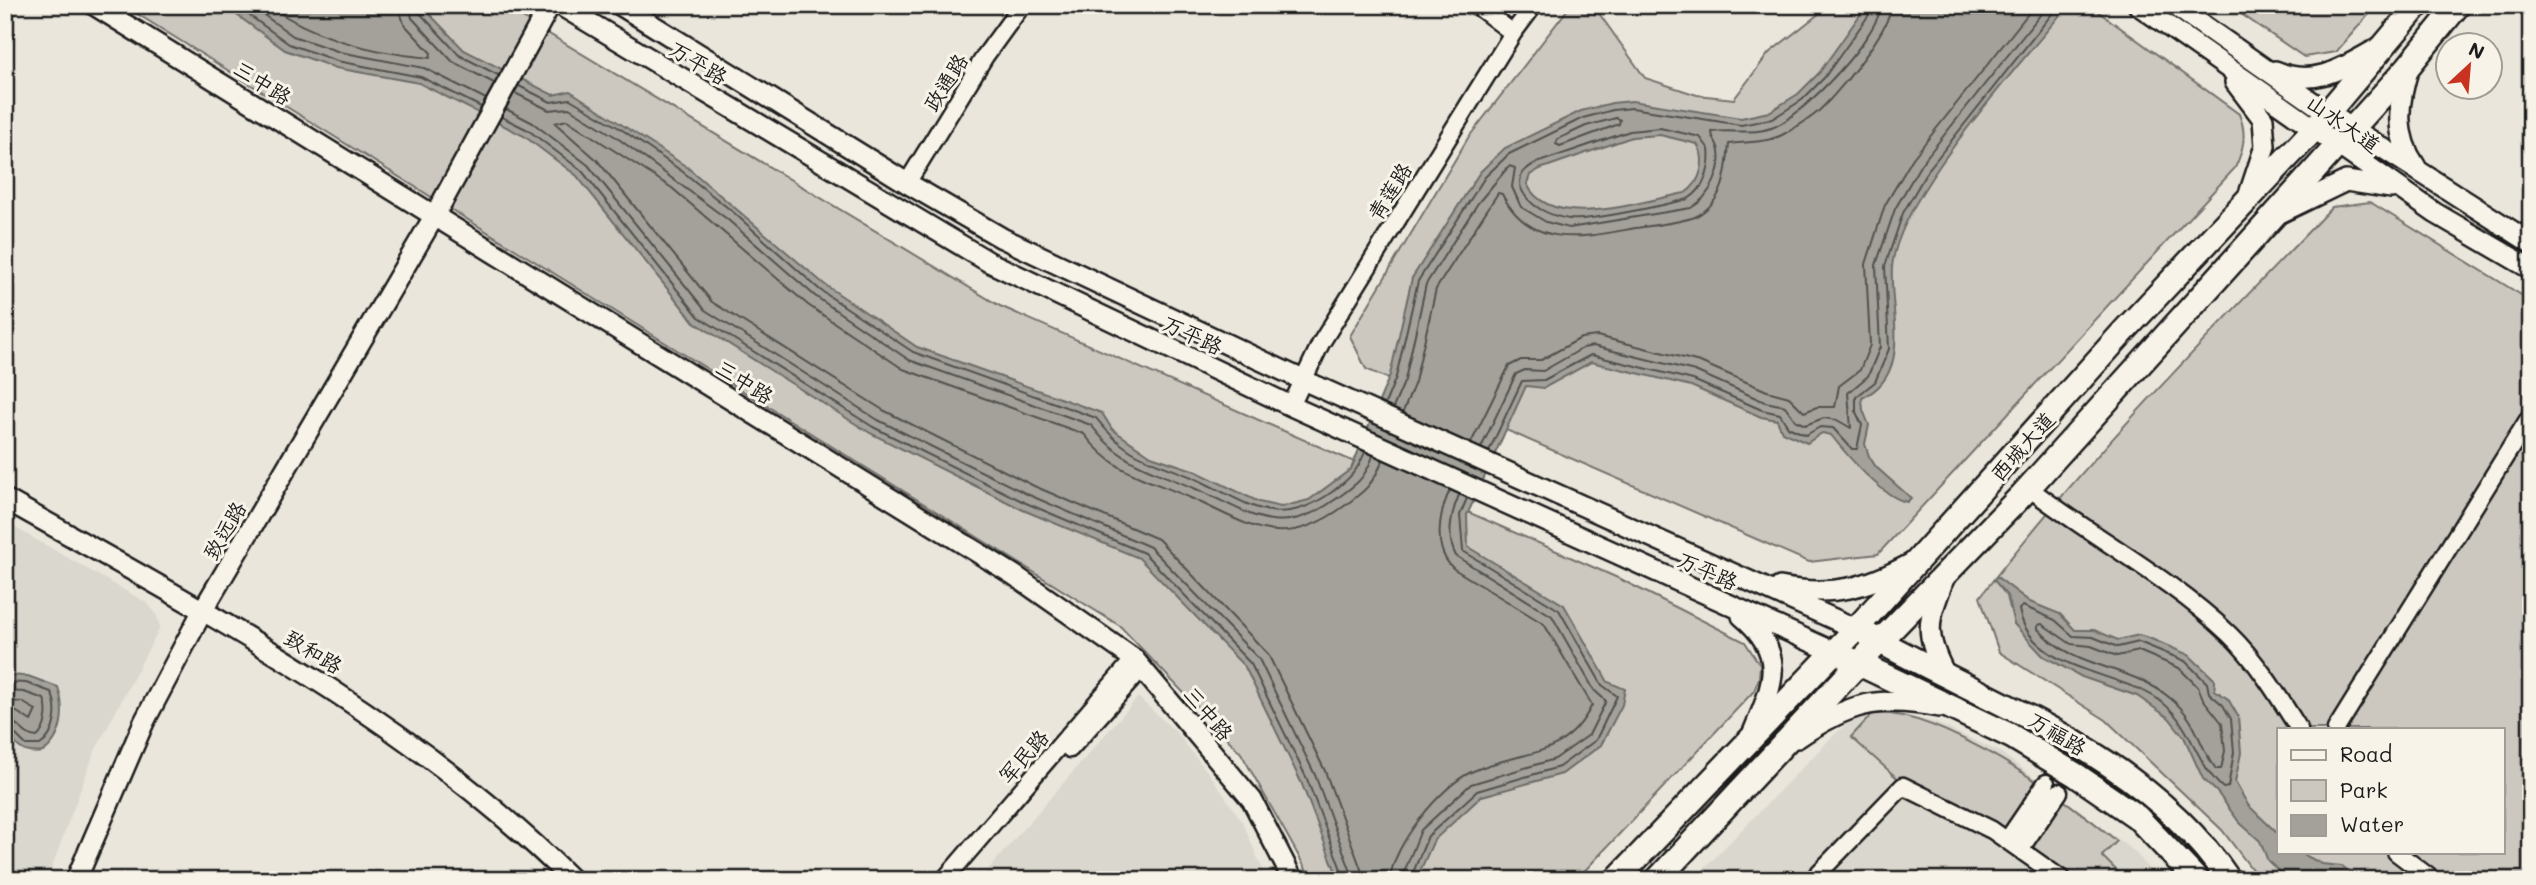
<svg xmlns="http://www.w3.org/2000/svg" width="2536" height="885" viewBox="0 0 2536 885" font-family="Mali,'LXGW WenKai TC',sans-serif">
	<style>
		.built { fill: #dad7ce }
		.green { fill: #ccc8c0; stroke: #74726e; stroke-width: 2; fill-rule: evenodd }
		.water { fill: #a3a19a; stroke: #6d6c68; stroke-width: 2; fill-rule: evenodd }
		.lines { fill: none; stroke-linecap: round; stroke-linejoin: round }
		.shore { stroke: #52514e; stroke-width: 2 }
		.minor-casing { stroke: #1c1c1c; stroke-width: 21 }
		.major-casing { stroke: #1c1c1c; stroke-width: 24 }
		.highway-casing { stroke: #1c1c1c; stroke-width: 28 }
		.minor { stroke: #f7f3e8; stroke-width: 16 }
		.major { stroke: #f7f3e8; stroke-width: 19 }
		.highway { stroke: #f7f3e8; stroke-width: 23 }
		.labels { text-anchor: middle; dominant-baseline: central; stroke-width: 6; stroke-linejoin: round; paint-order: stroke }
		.street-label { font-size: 21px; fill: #1c1c1c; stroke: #f7f3e8 }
	</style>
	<rect width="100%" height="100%" fill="#eae6dc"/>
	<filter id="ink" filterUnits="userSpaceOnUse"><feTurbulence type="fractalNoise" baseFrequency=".0143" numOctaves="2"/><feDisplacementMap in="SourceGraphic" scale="14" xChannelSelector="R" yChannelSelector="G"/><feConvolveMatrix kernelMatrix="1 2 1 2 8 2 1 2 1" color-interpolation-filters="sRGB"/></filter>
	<g filter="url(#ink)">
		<path class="built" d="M5 522 147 603 156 614 160 627 94 753 47 880H5Z
			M1138 697 1176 732 1214 780 1243 823 1267 880H979Z
			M1887 711 1934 722 2000 752 2135 852 2158 880H1693L1834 735 1851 720 1872 712Z"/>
		<path class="green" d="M123 5H501L1000 306 1620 579 1745 642 1760 665 1759 678 1754 691 1576 880H1312L1241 753 1120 626Z
			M1571 5H1593L1645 78 1697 95 1734 99 1769 53 1830 5H2089L2239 114C2247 133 2244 149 2235 168L1878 554 1809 562 1366 369 1350 336 1468 138Z
			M2228 5H2377L2336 52 2304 57Z
			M2370 202 2531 301V880H2260L2222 830 2106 720 1999 652 1980 597C2086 458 2211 334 2332 207ZM2279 729H2503V852H2279Z
			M1873 713C1943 710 2063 797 2117 841L2102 856 2126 880H2069L2004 830 1949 800 1897 778 1851 737Z"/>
		<path class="water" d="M223 5H421L464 50 553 95 570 91 687 167 824 284 917 347 1102 413 1112 429 1151 456 1193 470 1259 502 1281 507 1309 500 1351 469 1390 375 1412 278 1480 172 1505 148 1581 111 1612 103 1632 101 1741 118 1769 112 1798 94 1819 73 1867 5H2068C2021 65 1897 196 1892 268 1889 312 1914 373 1862 398L1863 410 1869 425 1865 444 1869 456 1876 467 1911 498 1907 502C1883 498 1846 454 1831 435L1822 433 1807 443 1782 432 1777 420 1761 417 1691 386 1591 362 1544 388 1526 386 1467 515 1468 547 1564 605 1608 682 1625 689 1622 705 1601 745 1562 774 1482 796 1434 840 1416 880H1339L1301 782 1245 667 1139 558 1023 510 870 433 694 322 577 176 524 136 419 83 336 68 285 50ZM1660 135 1697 144C1707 160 1701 183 1685 193 1642 201 1550 233 1527 184L1530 175 1540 169 1632 137Z
			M1997 577 2030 602 2060 614 2075 630H2094L2118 640 2139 635 2149 638 2189 655 2215 680V690L2228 699 2238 716 2241 753 2235 782 2248 805 2279 835V852H2299L2322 864 2342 866 2361 880H2288L2268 861 2260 841 2239 822 2217 792 2203 779 2184 737 2169 718 2137 696 2082 677 2043 656 2014 624 2007 596 1994 580Z
			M5 675 28 676 58 687C65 709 64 737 43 752 0 759 5 706 5 675Z"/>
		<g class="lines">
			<path class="shore" d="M235 5 289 44 337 61 421 77 481 107
				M250 5 293 36 340 52 424 68 486 99
				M268 5C315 39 373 53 430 58L431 53 404 24 398 5
				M409 5 412 18 453 62 494 83
				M418 5 419 12 459 55 498 75
				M519 86 551 102 570 99 621 129 683 172 733 212 820 290 913 352 1096 418C1129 460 1150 459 1194 478 1249 503 1276 532 1332 492 1349 479 1357 472 1365 452
				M515 93 549 110 569 108 616 137 727 219 815 296 909 360 1091 425C1120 463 1147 468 1189 486 1248 510 1275 543 1336 499 1357 484 1364 480 1373 456
				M506 109 533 123 588 165 705 310 878 420 1029 495 1150 547 1259 659 1315 775 1354 880
				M502 117 528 130 582 171 699 317 873 427 1026 503 1144 553 1251 664 1307 779 1345 880
				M1616 118 1620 120 1619 124 1560 146 1556 144 1558 139 1586 126Z
				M1660 128 1700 137 1709 149C1711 168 1705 189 1688 199 1669 204 1586 222 1569 219 1551 216 1528 207 1521 188 1517 175 1526 168 1536 163L1630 131Z
				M1385 404 1396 377 1418 281 1485 177 1509 154 1583 118 1613 110 1632 108 1741 125 1772 119 1802 100 1824 78 1871 12 1872 5
				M1393 408 1405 380 1426 284 1478 203 1509 166 1515 168 1512 187 1521 207 1546 222 1569 228 1691 208C1710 197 1724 169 1718 147 1716 141 1712 138 1712 132 1733 129 1755 136 1776 126 1805 113 1879 36 1881 5
				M1403 412 1415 382 1436 289 1498 193 1502 194C1531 251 1584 237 1636 228 1656 225 1677 223 1695 217 1725 201 1726 174 1729 144 1746 142 1766 143 1782 135 1793 129 1805 122 1814 115 1834 99 1891 30 1891 5
				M1471 443 1509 366 1521 360H1541L1581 338 1597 336 1700 362 1767 391 1789 397 1804 412 1817 407H1835L1839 386 1860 370 1870 345 1866 264 1885 205 1913 158 2035 5
				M1481 448 1516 374 1525 370 1543 371 1583 348 1593 346 1695 371 1765 402 1785 406 1795 420 1805 425 1824 418 1837 420 1851 428 1848 393 1868 376 1880 347 1876 265 1895 209 1921 164 2048 5
				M1489 451 1522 381 1544 380 1591 355 1693 380 1762 410 1780 414 1788 427 1806 435 1820 427 1833 428 1852 449H1857L1862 425 1856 412V397L1875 382 1889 349 1885 266 1903 213 1928 170 2059 5
				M2023 606 2055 620 2073 636 2093 637 2118 647 2139 642 2185 661 2207 683 2209 693 2223 705 2231 719 2234 752 2228 787 2223 788C2193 761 2191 718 2153 696 2110 671 2029 668 2019 609Z
				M2042 624 2071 644 2091 646 2117 656 2139 651 2179 668 2198 687 2203 699 2222 723 2225 751 2221 769H2216C2197 744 2199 721 2170 698 2131 665 2073 669 2038 629V625Z
				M5 682 26 683 51 692C59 708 56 735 40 745H26L12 731 5 729
				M5 691 24 692 44 699C49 709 46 730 37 737 22 736 20 721 5 720
				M5 701 22 702 36 710 31 721 17 712 5 710
				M1365 880 1325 771 1268 654 1158 539 1034 486 883 410 712 302 597 160 555 123 567 120 672 188 808 305 903 369 1084 434C1115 474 1143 477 1186 496 1249 523 1278 554 1343 507 1365 491 1372 486 1383 460
				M1390 880C1392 846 1441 786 1471 772 1520 749 1564 762 1592 705L1544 624 1454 569C1432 550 1439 513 1450 490
				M1401 880 1421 830 1471 784 1555 759 1589 735 1606 701 1594 690 1552 616 1456 556C1446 538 1451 513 1459 495
				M1410 880 1428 836 1477 791 1559 767 1596 740 1617 696 1602 685 1559 610 1463 551 1460 515 1467 498"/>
			<defs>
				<path id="minor" d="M1476 5 1513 33
					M907 183 985 56 1022 5
					M1291 406 1321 343 1513 33 1534 5
					M2029 488C2094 538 2169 577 2229 634 2257 661 2279 697 2299 729
					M2336 729 2531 415
					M1070 749 1142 668
					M2008 839 2046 783
					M2021 848 2059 792
					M2396 852 2433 880
					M944 880 1134 659
					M1812 880 1903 786 1992 830 2063 880"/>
				<path id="major" d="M94 5 1014 575 1134 659 1252 800 1293 880
					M560 5 989 262 1291 406 1834 652
					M620 5 907 183 1002 238 1303 380 1856 629
					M2138 5 2435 213 2531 269
					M2174 5 2328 113 2531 243
					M2409 67C2398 103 2393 134 2416 167
					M2275 71C2314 89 2346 66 2380 47
					M2235 82 2263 119 2265 146 2249 194
					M2282 212 2346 181 2391 188
					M5 499C204 611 409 718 572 880
					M1945 576C1929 620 1922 630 1945 674
					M1780 587C1833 597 1866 588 1912 563
					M1742 616C1789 655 1772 687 1752 735
					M1797 738C1849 703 1878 695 1939 707
					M76 880 144 722 203 610 435 215 550 5"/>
				<path id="highway" d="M1868 635C1995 706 2145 754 2229 880
					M1847 658 2011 736 2076 775 2137 817 2197 880
					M1616 880 1856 629 2124 331 2314 129 2418 5
					M1657 880 1858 664 2022 495 2407 68 2458 5"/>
			</defs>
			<use href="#minor" class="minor-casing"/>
			<use href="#major" class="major-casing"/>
			<use href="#highway" class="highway-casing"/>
			<use href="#minor" class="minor"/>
			<use href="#major" class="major"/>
			<use href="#highway" class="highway"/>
		</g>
	</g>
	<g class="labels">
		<g class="street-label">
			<text transform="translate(699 62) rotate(31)">万平路</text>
			<text transform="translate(263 82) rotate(32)">三中路</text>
			<text transform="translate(945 82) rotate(-58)">政通路</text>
			<text transform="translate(2344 123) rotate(35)">山水大道</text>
			<text transform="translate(1389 191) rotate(-58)">青莲路</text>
			<text transform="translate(1193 334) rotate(25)">万平路</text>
			<text transform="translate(745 381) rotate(32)">三中路</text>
			<text transform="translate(2022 446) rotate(-48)">西城大道</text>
			<text transform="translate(224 530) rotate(-60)">致远路</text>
			<text transform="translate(1708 570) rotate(24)">万平路</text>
			<text transform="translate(314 651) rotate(31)">致和路</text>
			<text transform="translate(1209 713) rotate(50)">三中路</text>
			<text transform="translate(2058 733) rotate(31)">万福路</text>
			<text transform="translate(1023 756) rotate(-49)">军民路</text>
		</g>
	</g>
	<rect width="2536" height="885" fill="none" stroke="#f7f3e8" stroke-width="28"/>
	<rect x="14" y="14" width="2508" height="857" fill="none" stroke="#1c1c1c" stroke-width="2.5" filter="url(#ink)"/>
	<rect x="2277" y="728" width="228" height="126" fill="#f7f3e8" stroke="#9f9d96" stroke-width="2"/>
	<rect x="2291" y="750" width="35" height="10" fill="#f7f3e8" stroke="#9f9d96" stroke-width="2"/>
	<text x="2340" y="762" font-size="21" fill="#1c1c1c">Road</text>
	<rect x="2291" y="780" width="35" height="21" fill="#ccc8c0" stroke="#9f9d96" stroke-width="2"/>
	<text x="2340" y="798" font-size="21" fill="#1c1c1c">Park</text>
	<rect x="2291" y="815" width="35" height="21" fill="#a3a19a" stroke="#9f9d96" stroke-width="2"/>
	<text x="2340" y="832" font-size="21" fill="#1c1c1c">Water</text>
	<g transform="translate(2469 66) rotate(26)"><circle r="33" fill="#f7f3e8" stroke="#9f9d96" stroke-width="2"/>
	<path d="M0-5L12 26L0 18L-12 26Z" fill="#c8321e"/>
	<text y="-10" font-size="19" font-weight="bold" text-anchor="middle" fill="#1c1c1c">N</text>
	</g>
</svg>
